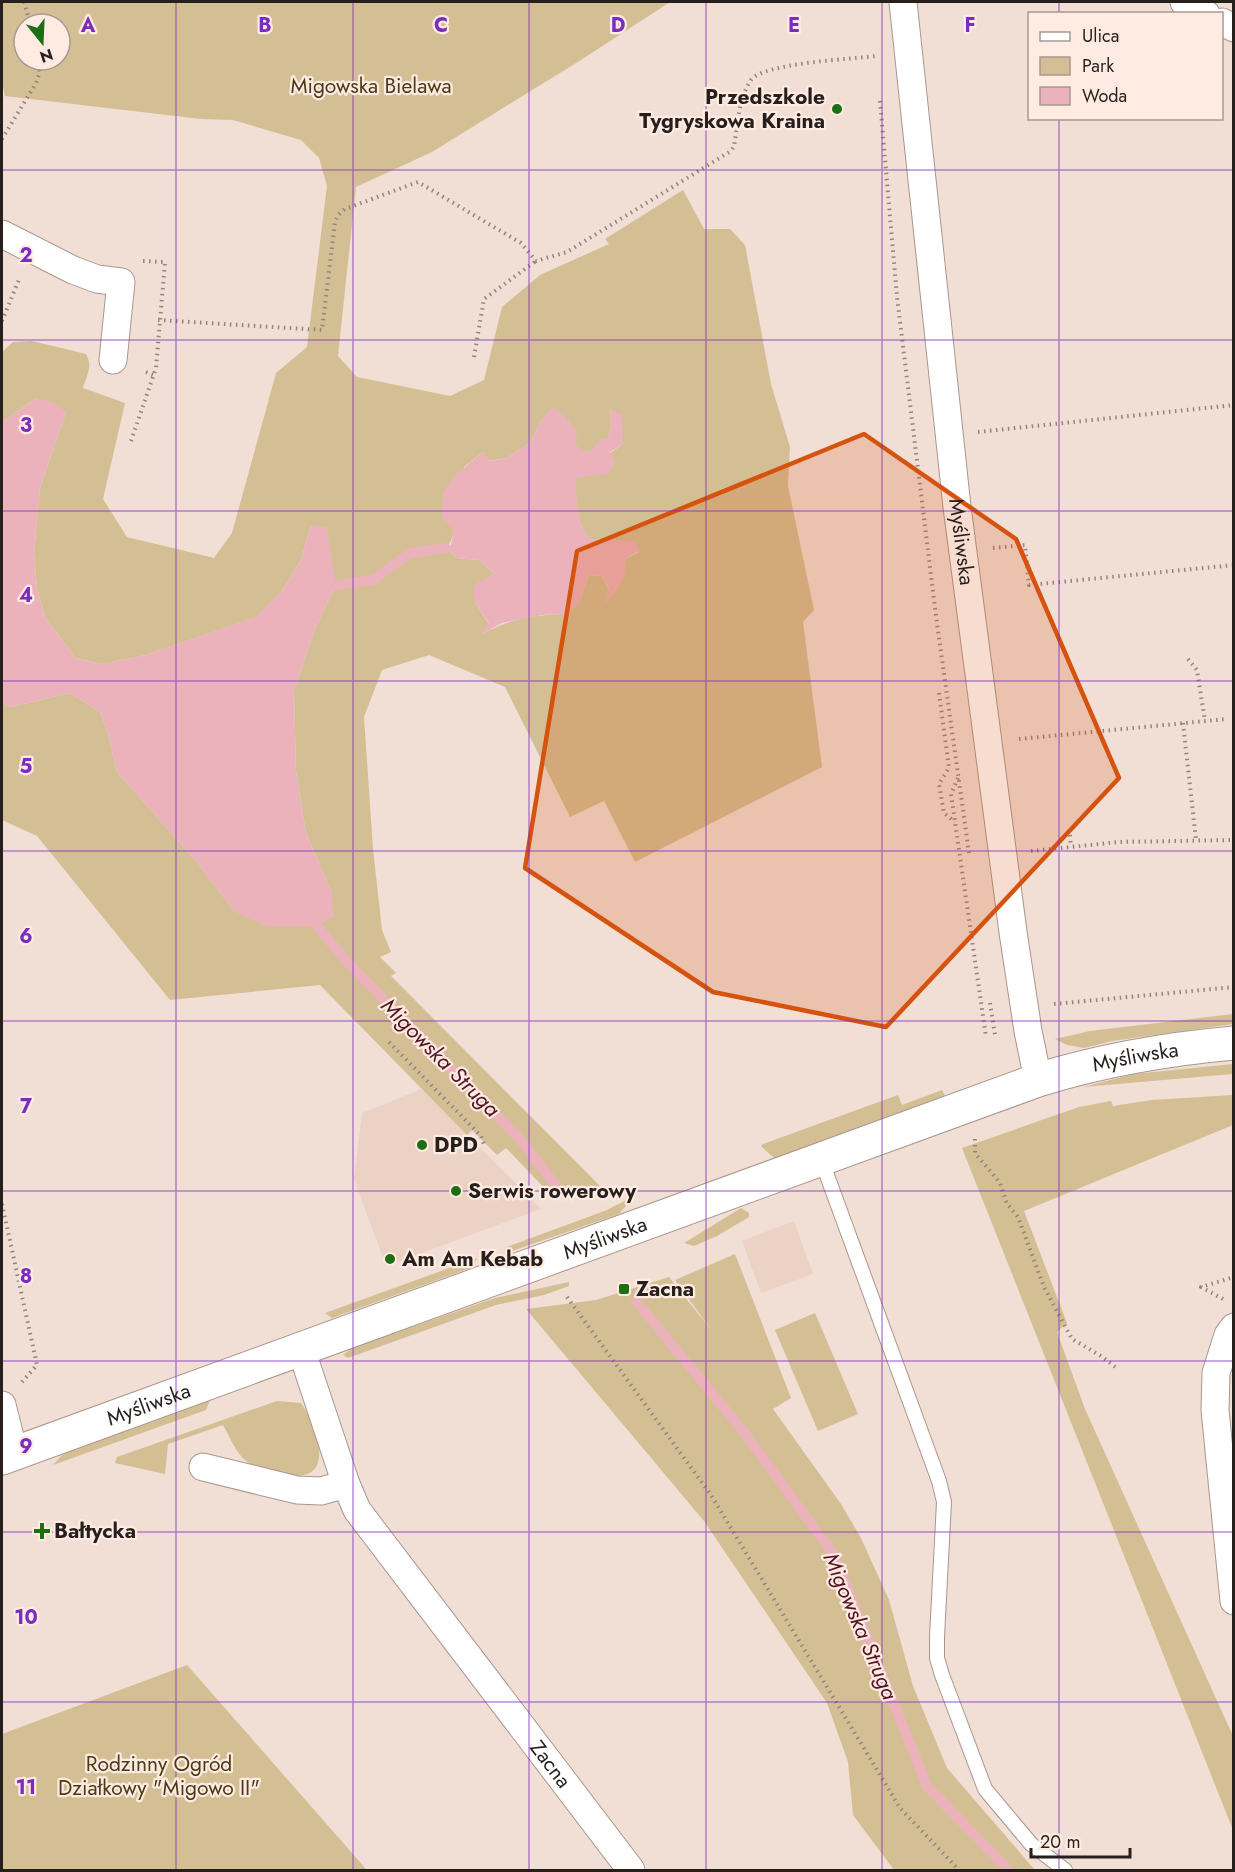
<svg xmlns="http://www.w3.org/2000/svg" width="1235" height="1872" viewBox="0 0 1235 1872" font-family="Jost,sans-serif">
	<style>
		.built { fill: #ecd1c5 }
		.green { fill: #d4bf95; fill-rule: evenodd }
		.water { fill: #ebb2bb }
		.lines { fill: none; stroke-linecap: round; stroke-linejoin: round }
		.stream { stroke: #ebb2bb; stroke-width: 10 }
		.service-casing { stroke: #a9978e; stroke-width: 16 }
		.minor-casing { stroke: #a9978e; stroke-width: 29 }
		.tertiary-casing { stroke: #a9978e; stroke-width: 35 }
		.path { stroke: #92857f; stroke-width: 4; stroke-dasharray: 1.5 4.5; stroke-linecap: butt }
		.service { stroke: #fff; stroke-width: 14 }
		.minor { stroke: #fff; stroke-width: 27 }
		.tertiary { stroke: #fff; stroke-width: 33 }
		.marked { fill: #d5530e; fill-opacity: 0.2; stroke: #d5530e; stroke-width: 4.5; stroke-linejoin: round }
		.grid { fill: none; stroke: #7b2cbf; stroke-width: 1.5; stroke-opacity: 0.55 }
		.poi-dot { fill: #1d6e15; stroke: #ffebe2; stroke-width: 2 }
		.labels { text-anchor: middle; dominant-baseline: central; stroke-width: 4.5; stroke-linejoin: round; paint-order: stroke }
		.park-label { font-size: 21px; fill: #4c3a15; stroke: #ffebe2 }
		.poi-label { font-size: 21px; font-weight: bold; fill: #261f1c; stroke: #ffebe2; text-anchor: start }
		.street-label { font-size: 21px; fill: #261f1c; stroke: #ffebe2 }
		.water-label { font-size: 22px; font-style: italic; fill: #551326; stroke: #ffebe2 }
		.grid-label { font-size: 20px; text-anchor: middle; font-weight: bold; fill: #7b2cbf; stroke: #ffebe2; stroke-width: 4.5; stroke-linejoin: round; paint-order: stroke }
	</style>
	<rect width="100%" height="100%" fill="#f1ded5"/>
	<path class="built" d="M422 1089 541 1209 386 1266 354 1179 362 1113Z
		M794 1221 813 1274 761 1293 742 1241Z"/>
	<path class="green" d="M2 2H670L581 60 432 152 356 187 338 356 357 377 450 396 484 380 502 307 540 275 609 244 605 239 683 190 704 229H730L745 245 771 384 790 447 788 486 814 610 803 622 822 767 635 862 604 801 570 817 505 687 429 655 382 670 364 717 373 849 382 930 391 952 380 957 396 973 391 976 602 1188 579 1196 572 1188 557 1198 550 1194 506 1148 497 1155 472 1130 467 1135 320 985 170 1000 37 836 2 820V702L11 707 70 693 100 712 108 733 117 772 197 862 235 912 332 893 306 833 296 771 294 691 315 629 336 585 332 568 311 525 301 560 282 591 257 617 146 655 101 664 76 658 45 617 37 588 34 554 40 488 66 412 36 398 2 422V352L13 342 32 341 86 354C93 366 87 375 83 388L125 403 103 499 127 537 214 558 232 533 276 373 307 347 327 186 319 158 301 140 233 120 201 119 5 96 2 82ZM24 24H60V60H24ZM610 409 623 444 574 478C578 499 574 523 590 539L614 540 639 552 625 559 605 603 609 589 602 576 589 575 579 603 565 614C534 615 509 619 482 634L489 624 475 602 494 573 479 560 457 558 446 548C458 539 461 484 464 467L483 452 488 461 507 458 531 442 541 420 582 451H592L602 439H608L611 425Z
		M1233 1014V1024L1112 1041 1084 1048 1067 1045 1055 1039 1090 1031Z
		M1233 1064V1074L1083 1087 1134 1074Z
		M942 1090 945 1096 774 1158 761 1146 763 1144 898 1095 902 1105Z
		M1233 1095V1125L1024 1211 1067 1323 1057 1332 1085 1409 1233 1736V1830L962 1148 1079 1107 1111 1101 1113 1106 1152 1100Z
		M634 1196 619 1214 512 1251 504 1248 607 1210Z
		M741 1208 749 1213V1217L717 1236 694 1246 684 1243Z
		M735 1254 791 1398 773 1409 841 1504 861 1538 889 1600 913 1686 947 1768 1035 1870H894L853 1815 848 1762 827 1703 704 1521 526 1309 596 1300 669 1277 712 1331 675 1280Z
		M477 1258 473 1267 332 1318 325 1313Z
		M569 1282V1286L544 1295 496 1305 348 1358 343 1355 352 1348 495 1298Z
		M815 1313 858 1414 818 1431 775 1330Z
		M210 1400 206 1410 53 1465 65 1452Z
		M277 1401 301 1403C321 1432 337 1489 279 1473 267 1470 255 1468 245 1460 235 1452 229 1435 223 1425L168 1444 165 1474 115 1463 117 1457Z
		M187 1665 367 1870H2V1734Z"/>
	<path class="water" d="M36 398 54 403 66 412 40 488 34 554 37 588 45 617 76 658 101 664 146 655 256 617 282 591 301 560 311 525 327 527 336 585 315 629 294 691 296 771 306 833 332 893 334 916 317 926H265L235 912 197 862 117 772 108 733 100 712 70 693 11 707 2 702V422Z
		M553 407 564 415 577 432 575 444 582 451H592L602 438 608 439 611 425 610 409 622 415 623 444 610 452 615 463 608 474 575 478C578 498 574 523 590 539L635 541 639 551 625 559C628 580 617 589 604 605L609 588 602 576 589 575 579 603 565 614 542 615 502 623 480 635 489 623 475 602 473 586 494 573 479 560 457 558 446 548 451 545 454 530 442 517 443 492 454 476 483 452 489 461 507 458 531 442 541 420Z"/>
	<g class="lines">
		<path class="stream" d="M336 585 373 580 410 553 446 548
			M317 926 349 964 518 1137 561 1192
			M636 1301 743 1431 834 1555 927 1786 1008 1870"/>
		<defs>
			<path id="service" d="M821 1159 939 1481 944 1502 937 1637V1658L942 1675 985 1789 1031 1844 1065 1870"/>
			<g id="minor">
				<path id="s1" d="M903 2 957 507 1013 932 1028 1031 1038 1080"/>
				<path d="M1184 2 1206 14"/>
				<path d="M1222 22 1234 28"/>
				<path d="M2 234 73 270 97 279 121 282 113 360"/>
				<path d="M1234 1327 1228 1335 1216 1373 1215 1410 1234 1601"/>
				<path id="s2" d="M301 1349 346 1484 357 1510 631 1870"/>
				<path d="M2 1405 14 1453"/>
				<path d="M203 1467 297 1490 321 1491 346 1484"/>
			</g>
			<g id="tertiary">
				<path id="s3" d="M2 1458 1038 1080C1102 1060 1167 1049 1234 1043"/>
			</g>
		</defs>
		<use href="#service" class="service-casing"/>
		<use href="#minor" class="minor-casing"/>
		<use href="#tertiary" class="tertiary-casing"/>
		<path class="path" d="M24 2 30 24
			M880 101 897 297 936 616 969 853
			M2 139 36 83 40 72 37 60
			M158 320 322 330 335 222 338 215 345 209 418 182 521 243 536 261 567 252 731 151 734 146C738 124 738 99 751 80 763 63 853 59 876 56
			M2 321 20 277
			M474 357 484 299 536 261
			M146 372 153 375
			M978 432 1234 405
			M131 441 156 368 165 262 142 261
			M993 548 1025 545 1029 585 1234 565
			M1188 659 1197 670 1205 721
			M939 693 949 768 939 784 944 813 955 822
			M1183 723 1196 840
			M1019 739 1227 719
			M958 778 951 794 986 1037
			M1070 835 1071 847
			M1031 851 1119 842 1234 840
			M990 1003 995 1035
			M1054 1004 1234 987
			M389 1042 481 1136 484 1144
			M975 1139V1153L1000 1183 1007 1204 1018 1217 1044 1287 1072 1339 1101 1356 1118 1369
			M2 1204 37 1365 22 1382
			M567 1297 711 1495 900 1808 959 1870
			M1223 1299 1201 1287 1234 1277"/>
		<use href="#service" class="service"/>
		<use href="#minor" class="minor"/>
		<use href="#tertiary" class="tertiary"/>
	</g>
	<path class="marked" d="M864 434 1016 539 1119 778 886 1027 713 992 525 868 577 551Z"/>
	<path class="grid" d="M176 2V1870M353 2V1870M529 2V1870M706 2V1870M882 2V1870M1059 2V14M1059 118V1870M2 170H1234M2 340H1234M2 511H1234M2 681H1234M2 851H1234M2 1021H1234M2 1191H1234M2 1361H1234M2 1532H1234M2 1702H1234"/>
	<g class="poi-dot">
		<circle cx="837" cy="109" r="6"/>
		<circle cx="422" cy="1145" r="6"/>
		<circle cx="456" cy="1191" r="6"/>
		<circle cx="390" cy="1259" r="6"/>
		<rect x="618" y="1283" width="12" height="12" rx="3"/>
		<path d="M39 1522h6v6h6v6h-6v6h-6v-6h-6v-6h6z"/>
	</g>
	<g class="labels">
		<g class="park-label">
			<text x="371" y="86">Migowska Bielawa</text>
			<text x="159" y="1764">Rodzinny Ogród<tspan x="159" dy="24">Działkowy "Migowo II"</tspan></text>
		</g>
		<g class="poi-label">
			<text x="825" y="97" text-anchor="end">Przedszkole<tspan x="825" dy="24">Tygryskowa Kraina</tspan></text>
			<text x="434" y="1145">DPD</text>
			<text x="468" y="1191">Serwis rowerowy</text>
			<text x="402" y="1259">Am Am Kebab</text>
			<text x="636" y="1289">Zacna</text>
			<text x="54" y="1531">Bałtycka</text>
		</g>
		<g class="street-label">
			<text stroke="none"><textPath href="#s1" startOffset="543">Myśliwska</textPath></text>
			<text stroke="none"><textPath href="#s3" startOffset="1203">Myśliwska</textPath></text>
			<text stroke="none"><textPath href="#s3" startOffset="642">Myśliwska</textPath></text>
			<text stroke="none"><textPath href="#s3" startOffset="156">Myśliwska</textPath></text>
			<text stroke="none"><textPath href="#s2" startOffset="490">Zacna</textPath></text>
		</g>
		<g class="water-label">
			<text transform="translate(441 1057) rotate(45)">Migowska Struga</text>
			<text transform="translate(861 1626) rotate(67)">Migowska Struga</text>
		</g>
	</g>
	<g class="grid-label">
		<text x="88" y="32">A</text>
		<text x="265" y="32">B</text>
		<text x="441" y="32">C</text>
		<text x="618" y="32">D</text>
		<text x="794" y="32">E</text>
		<text x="970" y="32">F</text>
		<text x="26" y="262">2</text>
		<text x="26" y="432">3</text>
		<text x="26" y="602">4</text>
		<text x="26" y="773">5</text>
		<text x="26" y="943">6</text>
		<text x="26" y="1113">7</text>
		<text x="26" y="1283">8</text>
		<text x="26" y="1453">9</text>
		<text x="26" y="1624">10</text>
		<text x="26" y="1794">11</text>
	</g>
	<rect width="1235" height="1872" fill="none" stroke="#261f1c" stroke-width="6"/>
	<rect x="1028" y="12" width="195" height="108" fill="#ffebe2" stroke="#a89993" stroke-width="1.5"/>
	<rect x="1040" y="32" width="30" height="9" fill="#ffffff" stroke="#a89993" stroke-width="1.5"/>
	<text x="1082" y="42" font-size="18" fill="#261f1c">Ulica</text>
	<rect x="1040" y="57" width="30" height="18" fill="#d4bf95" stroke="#a89993" stroke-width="1.5"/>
	<text x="1082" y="72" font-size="18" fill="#261f1c">Park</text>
	<rect x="1040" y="87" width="30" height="18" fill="#ebb2bb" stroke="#a89993" stroke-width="1.5"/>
	<text x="1082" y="102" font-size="18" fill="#261f1c">Woda</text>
	<g transform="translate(42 42) rotate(162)"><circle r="28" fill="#ffebe2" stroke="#a89993" stroke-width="1.5"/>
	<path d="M0-4.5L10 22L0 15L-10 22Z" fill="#1d6e15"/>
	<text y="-9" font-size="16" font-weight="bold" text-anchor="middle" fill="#261f1c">N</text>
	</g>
	<path d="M1031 1848v9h99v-9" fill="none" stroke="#261f1c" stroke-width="3"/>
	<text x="1040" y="1848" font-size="18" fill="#261f1c" stroke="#ffebe2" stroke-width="4.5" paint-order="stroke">20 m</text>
</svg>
